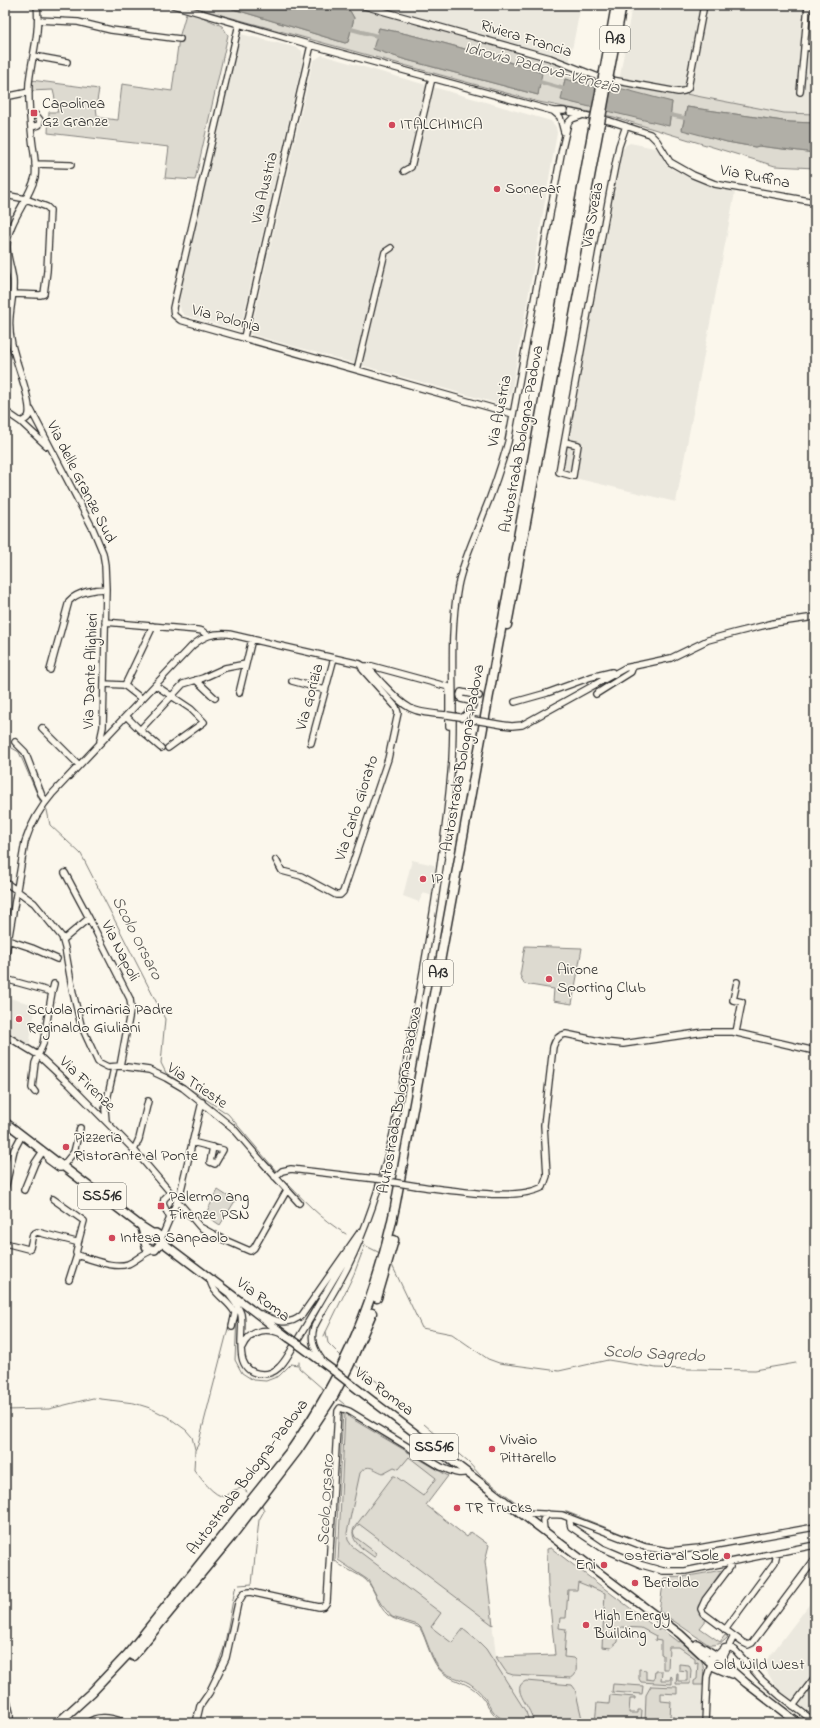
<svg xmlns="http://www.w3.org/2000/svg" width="820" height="1728" viewBox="0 0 820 1728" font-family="'Indie Flower',sans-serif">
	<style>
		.built { fill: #ebe8de }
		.green { fill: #dddad0; stroke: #84827e; fill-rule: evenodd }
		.water { fill: #b1afa7; stroke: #7b7a75 }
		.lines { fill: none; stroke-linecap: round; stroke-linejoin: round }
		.stream { stroke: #7b7a75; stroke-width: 1 }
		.canal { stroke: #b1afa7; stroke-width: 4 }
		.minor-casing { stroke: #2b2b2b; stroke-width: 8 }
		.major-casing { stroke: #2b2b2b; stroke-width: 10 }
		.highway-casing { stroke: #2b2b2b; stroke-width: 11 }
		.minor { stroke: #fbf7ec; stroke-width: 5.5 }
		.major { stroke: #fbf7ec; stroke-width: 7 }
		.highway { stroke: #fbf7ec; stroke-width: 8 }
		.minor-bridge-casing { stroke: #2b2b2b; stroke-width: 8; stroke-linecap: butt }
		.major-bridge-casing { stroke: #2b2b2b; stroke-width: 10; stroke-linecap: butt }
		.highway-bridge-casing { stroke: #2b2b2b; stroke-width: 11; stroke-linecap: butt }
		.minor-bridge { stroke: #fbf7ec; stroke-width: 5.5 }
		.major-bridge { stroke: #fbf7ec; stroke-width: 7 }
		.highway-bridge { stroke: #fbf7ec; stroke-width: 8 }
		.poi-dot { fill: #d1495b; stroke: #fbf7ec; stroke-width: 1.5 }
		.labels { text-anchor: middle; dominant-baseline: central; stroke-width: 3; stroke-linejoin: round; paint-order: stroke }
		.shield { fill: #fbf7ec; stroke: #696865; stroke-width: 1 }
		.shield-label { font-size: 15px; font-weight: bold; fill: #2b2b2b }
		.street-label { font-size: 16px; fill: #2b2b2b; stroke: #fbf7ec }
		.poi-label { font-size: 16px; fill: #2b2b2b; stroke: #fbf7ec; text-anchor: start }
		.water-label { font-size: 17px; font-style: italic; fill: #5a5956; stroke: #fbf7ec }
	</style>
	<rect width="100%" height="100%" fill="#fbf7ec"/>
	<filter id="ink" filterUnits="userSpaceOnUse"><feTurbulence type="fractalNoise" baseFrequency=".025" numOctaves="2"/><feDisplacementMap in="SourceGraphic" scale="8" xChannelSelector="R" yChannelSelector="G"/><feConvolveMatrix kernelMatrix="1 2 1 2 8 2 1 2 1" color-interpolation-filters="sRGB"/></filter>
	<g filter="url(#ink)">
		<path class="built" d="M368 5H581L569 64Z
			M632 5H815V114L784 113 619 82Z
			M241 34 298 48 302 51 303 59 240 331 184 315 181 311 179 302 213 145Z
			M322 55 551 121 556 127 557 133 511 394 505 402 496 403 250 334 313 61Z
			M630 143 655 148 659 150 666 165 672 169 705 184 735 192 676 502 562 475 622 151 626 145Z
			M412 860 434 865 437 869 433 896 423 893 419 902 403 896Z
			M5 997 36 1005 29 1046 5 1032Z
			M345 1413 348 1414 349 1417 448 1476 426 1505 467 1537 471 1532 489 1545 485 1561 496 1656 555 1655 548 1586 547 1549 551 1548 659 1630 661 1629 702 1660 704 1666 700 1723H512L498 1717 491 1710 481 1692 468 1683 441 1670 421 1628 418 1625 392 1617 381 1604 368 1580 338 1560Z
			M815 1597V1719L779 1692 763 1665Z"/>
		<path class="green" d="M185 5H220L345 43 348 42 354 18 350 11 328 5H356L550 58 619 81 784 113 815 114V123L790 122 687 107 682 129 727 142 755 147 759 146 815 153V168L775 166 614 117 539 102ZM379 28C434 39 488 55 541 72L538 95 403 59 374 49ZM565 79 611 91 672 102 669 125 562 100Z
			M187 10 222 26 228 35 195 180 165 178 169 147 48 133 49 112H58L53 90 29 91 31 80 99 89 96 107 97 115 101 118 118 120 122 84 172 91 179 38Z
			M525 946 582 948 572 1004 553 1001 554 989 524 984 520 975Z
			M218 1190 235 1201 220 1225 205 1215Z
			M345 1413 348 1414 349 1417 448 1476 426 1505 467 1537 471 1532 489 1545 485 1561 493 1625 359 1524 353 1532 355 1537 376 1553V1556L374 1557C364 1549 349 1542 354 1528L393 1476H395L423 1496 436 1478 409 1457 399 1469 394 1467 383 1473C374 1470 368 1462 360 1473L347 1533 348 1540 352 1546 441 1613 431 1627 452 1643 463 1629 480 1643 486 1649 526 1712 528 1718V1723C483 1723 498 1702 469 1683 460 1678 448 1677 441 1670 432 1661 427 1640 421 1628L418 1625 392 1617 381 1604 368 1580 338 1560Z
			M551 1548 659 1630 661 1629 678 1642 680 1641C702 1658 705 1656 703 1685H694V1681L697 1679 698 1662 695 1663V1658L679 1647H669L668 1669H663V1655L661 1654V1641L655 1640 656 1636 641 1628 621 1627 619 1629 618 1642 611 1648 602 1647 605 1593 578 1582 577 1590H568L566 1618H560L559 1628 566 1629 564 1657 574 1658 576 1660C576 1667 578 1675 571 1678L513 1675 507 1673 504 1669 496 1657 555 1655 548 1586 547 1549Z
			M722 1570 698 1606 699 1612 707 1619 700 1628 720 1642 725 1635 728 1637C722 1644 718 1645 709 1645L659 1611 664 1578 683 1577Z
			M679 1664 689 1665 691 1670 690 1684H676L677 1673H678V1681H687V1671L679 1670Z
			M639 1669 646 1670V1679L654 1680 655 1671H662L661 1680H670L671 1676 672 1677V1684L641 1682 639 1679Z
			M526 1681 572 1685 575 1689 583 1723H533C534 1709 508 1688 526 1681Z
			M613 1684 643 1686 642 1694 612 1692Z
			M651 1686 677 1687V1694L661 1693V1701L671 1702 670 1717H675V1722L645 1723 646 1695Z
			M610 1695 635 1697V1699H630L629 1713H638V1710H642L641 1723H595L597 1703 609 1704Z"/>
		<path class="water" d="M220 5H328L350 11 354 18 348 42 345 43Z
			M379 28C434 39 488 55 542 73L538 95 403 59 373 49Z
			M565 79 611 91 623 89 672 102 669 126 561 100Z
			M687 107 790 122 815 123V153L759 146 755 147 727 142 682 130Z"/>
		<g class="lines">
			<path class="stream" d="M5 744 19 752 41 803
				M45 807 47 810 50 825 81 854 165 1019 161 1063 166 1073 228 1114 277 1172
				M280 1176C301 1197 320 1219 346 1234
				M366 1246 380 1253
				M392 1265 422 1328 452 1334 488 1359 499 1363 559 1371 608 1360 656 1368 689 1369 755 1370 796 1363
				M232 1313 198 1445 195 1450 194 1470C202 1479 213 1496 225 1497L234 1490 242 1488 247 1492
				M237 1315 235 1360 242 1373 253 1380 266 1381 279 1376 291 1364 298 1365
				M326 1332 328 1343 342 1357
				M324 1336 354 1274 365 1245 363 1244
				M299 1362V1368L323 1389
				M355 1365 384 1387 411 1412
				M339 1400 344 1404
				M5 1410 49 1409 93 1398 134 1403 150 1408 168 1417 186 1430 192 1437 195 1449
				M343 1412 335 1560C339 1567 358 1573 366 1580 376 1590 377 1606 388 1615 397 1622 410 1623 420 1628 427 1641 429 1655 438 1668 446 1679 464 1681 475 1690 488 1700 489 1716 506 1723
				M424 1424 468 1462 481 1476 526 1510 567 1512 637 1540 667 1548
				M653 1617 659 1623
				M211 1683 224 1648 235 1589 239 1585 252 1584 259 1520 264 1511 262 1505
				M193 1723 197 1709"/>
			<path class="canal" d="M347 28 381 37
				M536 81 568 90
				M666 114 689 119"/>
			<defs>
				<path id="minor" d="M173 5 311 45 553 111H564
					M361 5 550 58 601 78 678 92 684 91 688 88 704 5
					M38 20 78 22 111 30 180 39
					M239 24 175 299 173 308 174 315 180 320 513 414
					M804 47 815 48
					M34 56 67 62
					M800 92 808 5
					M5 97 29 92
					M553 111 560 117 564 132
					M570 112 610 121 650 134 657 141 670 162 693 175 715 184 815 202
					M30 115H36L40 120 39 125 31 127
					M568 123 572 119 581 116
					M35 164 71 165
					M404 171 411 167 432 78
					M5 195 26 199 47 207 50 210 47 271 44 294 40 295 14 294
					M244 337 311 45
					M357 370 385 252 391 248
					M31 410 93 529 103 553 105 565 106 589 103 727 100 741
					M5 411 21 422 47 446
					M21 422C25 420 29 418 29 414 30 408 28 401 27 396 21 369 7 344 10 316 11 304 14 293 13 280 12 270 7 257 7 247 7 222 29 201 35 177 37 164 33 150 32 138 30 120 28 101 29 83 32 54 40 35 37 5
					M565 442 578 445 573 476 559 472 610 191 619 146 626 126
					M105 622 197 630 202 631 207 635
					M364 666H372L449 687V726
					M50 670 69 601C77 592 95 589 106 589
					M196 680 215 698
					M292 681 325 690
					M104 684 124 685 142 699
					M125 685 153 626
					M155 685 191 709 204 722 168 748
					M239 693 246 664
					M596 694 631 672 633 666
					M515 702 547 693 591 677 612 672
					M126 716 140 730 183 684 203 678 225 668 246 664 252 639
					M462 718 470 711 473 705 470 701 461 699 460 695 461 692 479 696
					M503 725 512 726 522 725 625 668 671 658 708 640 734 633 774 623 815 617
					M42 728 79 765
					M140 730 161 748
					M15 742 25 752 42 796 46 801
					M311 743 334 658
					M276 860 282 871 301 876 336 895H340L343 892 388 759 398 713 396 707 363 670 360 664
					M65 873 89 918
					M5 882 34 903 62 937 65 948 73 993 81 1025 98 1062 108 1067 120 1066 149 1070 166 1078 183 1088 233 1128 263 1163 299 1203
					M8 940 32 948 57 959
					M63 940 89 918 130 999 131 1007 120 1066
					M5 959 25 842C31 823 40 808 53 793L192 646C205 635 213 633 229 634L360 664C369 668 375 675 381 682 408 710 409 712 447 715
					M5 979 52 992 43 1044 35 1063 32 1088 35 1092
					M52 992 54 984
					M736 1032 742 1002 733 1000 737 982
					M5 1035 38 1055 69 1084 134 1150 200 1227 220 1238 250 1251 254 1248 287 1190
					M106 1121 105 1109 114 1068
					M192 1142 223 1150 215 1164 210 1162 213 1147
					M134 1150 139 1139 148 1101
					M47 1154 48 1160 59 1168H61L74 1152 80 1128
					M275 1177 282 1171 291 1169 376 1179
					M417 1186C450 1190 515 1202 543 1187L547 1176 544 1125 553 1047C555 1040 559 1035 566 1034L604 1042 623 1044 704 1032H733L815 1051
					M5 1189 14 1150 22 1135
					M24 1190 35 1163 43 1151
					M170 1193 164 1199 163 1204 170 1218
					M53 1199 84 1221 78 1243
					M161 1239 180 1194 202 1102
					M5 1243 28 1249 30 1248 33 1234 37 1232 76 1242 78 1245 76 1253 79 1256C93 1259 113 1269 128 1264 137 1260 143 1253 153 1250
					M210 1278C211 1294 229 1300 235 1313L232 1327
					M69 1280 77 1255
					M230 1296C234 1301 239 1307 241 1314 245 1333 230 1373 263 1374 276 1374 283 1364 289 1354L353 1247
					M261 1314C276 1321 288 1327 302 1315L360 1232
					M242 1347C250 1330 265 1327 282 1334
					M322 1360C314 1349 310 1340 314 1327 324 1307 337 1288 347 1268 368 1226 382 1180 393 1134 415 1014 440 895 451 773 457 712 447 645 458 586 463 561 474 539 483 515 493 491 501 467 508 442L562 149 568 123
					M522 1513 562 1515 645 1547 669 1551 699 1548 815 1527
					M570 1518V1523L571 1527 602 1548 642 1565 663 1571H685L815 1545
					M544 1530 543 1520 548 1514
					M730 1562V1567L705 1600 701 1609 703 1613 742 1642 748 1645 752 1643 815 1559
					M725 1630 775 1562 777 1553
					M717 1655 724 1648 729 1647 735 1650 762 1680 780 1696 815 1722
					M722 1660 734 1636
					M5 1691 10 1713V1723
					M793 1706 815 1677
					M88 1723C99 1713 116 1720 128 1723
					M196 1723 200 1706 209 1693 226 1658 238 1603 244 1593 250 1592 319 1607 324 1606 327 1602 338 1411 340 1408 349 1411 441 1467C449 1470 459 1476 466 1472
					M705 1723 707 1677 711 1664"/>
				<path id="major" d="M5 1122 141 1226 152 1233
					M141 1226C145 1233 143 1242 147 1248L155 1250 161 1243 160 1236 156 1233H150L145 1239
					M161 1240 166 1245 289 1338
					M299 1345 334 1371
					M374 1402 680 1634 710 1662
					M697 1644 715 1655
					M722 1662 746 1683 798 1723
					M717 1667 722 1664V1660L719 1656 715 1655 710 1660 712 1666 731 1674"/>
				<path id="highway" d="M604 72 616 5
					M609 74 622 5
					M507 625 600 123
					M377 1298 394 1240
					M133 1656 231 1537 297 1451 334 1395 349 1366 372 1313
					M58 1723 92 1692 128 1654 292 1449C346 1372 376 1298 395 1207L594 123"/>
			</defs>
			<use href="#minor" class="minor-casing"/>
			<use href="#major" class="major-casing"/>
			<use href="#highway" class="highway-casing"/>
			<use href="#minor" class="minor"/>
			<use href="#major" class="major"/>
			<use href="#highway" class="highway"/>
			<defs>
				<path id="minor-bridge" d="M447 715 460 717
					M474 720 503 725
					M376 1179 386 1180
					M392 1182 417 1186"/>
				<path id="major-bridge" d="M289 1338 299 1345
					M334 1371 374 1402"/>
				<path id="highway-bridge" d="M594 123 604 72
					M600 123 609 74"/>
			</defs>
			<use href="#minor-bridge" class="minor-bridge-casing"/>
			<use href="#major-bridge" class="major-bridge-casing"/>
			<use href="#highway-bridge" class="highway-bridge-casing"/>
			<use href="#minor-bridge" class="minor-bridge"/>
			<use href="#major-bridge" class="major-bridge"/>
			<use href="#highway-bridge" class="highway-bridge"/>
		</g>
	</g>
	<g class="poi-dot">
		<rect x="30" y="109" width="8" height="8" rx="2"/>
		<circle cx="392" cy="125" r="4"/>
		<circle cx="497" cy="189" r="4"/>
		<circle cx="423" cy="879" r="4"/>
		<circle cx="549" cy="979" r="4"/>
		<circle cx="19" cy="1019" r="4"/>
		<circle cx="66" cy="1147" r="4"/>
		<rect x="157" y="1202" width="8" height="8" rx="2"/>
		<circle cx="112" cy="1238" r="4"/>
		<circle cx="492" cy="1449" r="4"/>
		<circle cx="457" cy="1508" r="4"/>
		<circle cx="727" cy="1556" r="4"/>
		<circle cx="604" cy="1565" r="4"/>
		<circle cx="635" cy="1583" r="4"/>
		<circle cx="586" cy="1625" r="4"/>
		<circle cx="759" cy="1649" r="4"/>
	</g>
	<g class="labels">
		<g class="shield">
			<rect x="600" y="26" width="30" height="26" rx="3"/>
			<rect x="423" y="960" width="30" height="26" rx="3"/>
			<rect x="78" y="1183" width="48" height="26" rx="3"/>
			<rect x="410" y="1434" width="48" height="26" rx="3"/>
		</g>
		<g class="shield-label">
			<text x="615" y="39">A13</text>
			<text x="438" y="973">A13</text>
			<text x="102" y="1196">SS516</text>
			<text x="434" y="1447">SS516</text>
		</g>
		<g class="street-label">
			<text transform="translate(526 39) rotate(17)">Riviera Francia</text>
			<text transform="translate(755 177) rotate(11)">Via Ruffina</text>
			<text transform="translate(265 188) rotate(-77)">Via Austria</text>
			<text transform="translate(593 215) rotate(-80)">Via Svezia</text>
			<text transform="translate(226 319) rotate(15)">Via Polonia</text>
			<text transform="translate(500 411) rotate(-79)">Via Austria</text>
			<text transform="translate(522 439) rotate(-80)">Autostrada Bologna-Padova</text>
			<text transform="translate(81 482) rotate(63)">Via delle Granze Sud</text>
			<text transform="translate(91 671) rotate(-88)">Via Dante Alighieri</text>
			<text transform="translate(310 697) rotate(-75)">Via Gorizia</text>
			<text transform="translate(463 758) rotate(-80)">Autostrada Bologna-Padova</text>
			<text transform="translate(357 808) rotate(-72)">Via Carlo Giorato</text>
			<text transform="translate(120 951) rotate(63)">Via Napoli</text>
			<text transform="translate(87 1084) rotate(44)">Via Firenze</text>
			<text transform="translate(197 1086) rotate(34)">Via Trieste</text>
			<text transform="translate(400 1100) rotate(-80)">Autostrada Bologna-Padova</text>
			<text transform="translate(263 1300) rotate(37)">Via Roma</text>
			<text transform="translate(384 1392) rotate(37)">Via Romea</text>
			<text transform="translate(248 1477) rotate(-53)">Autostrada Bologna-Padova</text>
		</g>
		<g class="poi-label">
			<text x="42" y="104">Capolinea<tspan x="42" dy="18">Gz Granze</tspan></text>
			<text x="400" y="125">ITALCHIMICA</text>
			<text x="505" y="189">Sonepar</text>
			<text x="431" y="879">IP</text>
			<text x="557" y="970">Airone<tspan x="557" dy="18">Sporting Club</tspan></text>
			<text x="27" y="1010">Scuola primaria Padre<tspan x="27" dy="18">Reginaldo Giuliani</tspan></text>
			<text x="74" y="1138">Pizzeria<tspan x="74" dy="18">Ristorante al Ponte</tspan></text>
			<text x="169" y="1197">Palermo ang<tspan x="169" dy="18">Firenze PSN</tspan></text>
			<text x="120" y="1238">Intesa Sanpaolo</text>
			<text x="500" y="1440">Vivaio<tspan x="500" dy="18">Pittarello</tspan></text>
			<text x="465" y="1508">TR Trucks</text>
			<text x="719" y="1556" text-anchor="end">Osteria al Sole</text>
			<text x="596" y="1565" text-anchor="end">Eni</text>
			<text x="643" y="1583">Bertoldo</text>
			<text x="594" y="1616">High Energy<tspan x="594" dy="18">Building</tspan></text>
			<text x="759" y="1665" text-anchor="middle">Old Wild West</text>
		</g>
		<g class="water-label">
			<text transform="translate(542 68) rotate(15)">Idrovia Padova-Venezia</text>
			<text transform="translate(137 938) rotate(63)">Scolo Orsaro</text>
			<text transform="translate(654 1354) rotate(3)">Scolo Sagredo</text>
			<text transform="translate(326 1500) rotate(-87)">Scolo Orsaro</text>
		</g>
	</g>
	<rect width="820" height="1728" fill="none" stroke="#fbf7ec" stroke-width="20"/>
	<rect x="10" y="10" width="800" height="1708" fill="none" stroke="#2b2b2b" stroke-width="1.5" filter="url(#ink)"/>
</svg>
